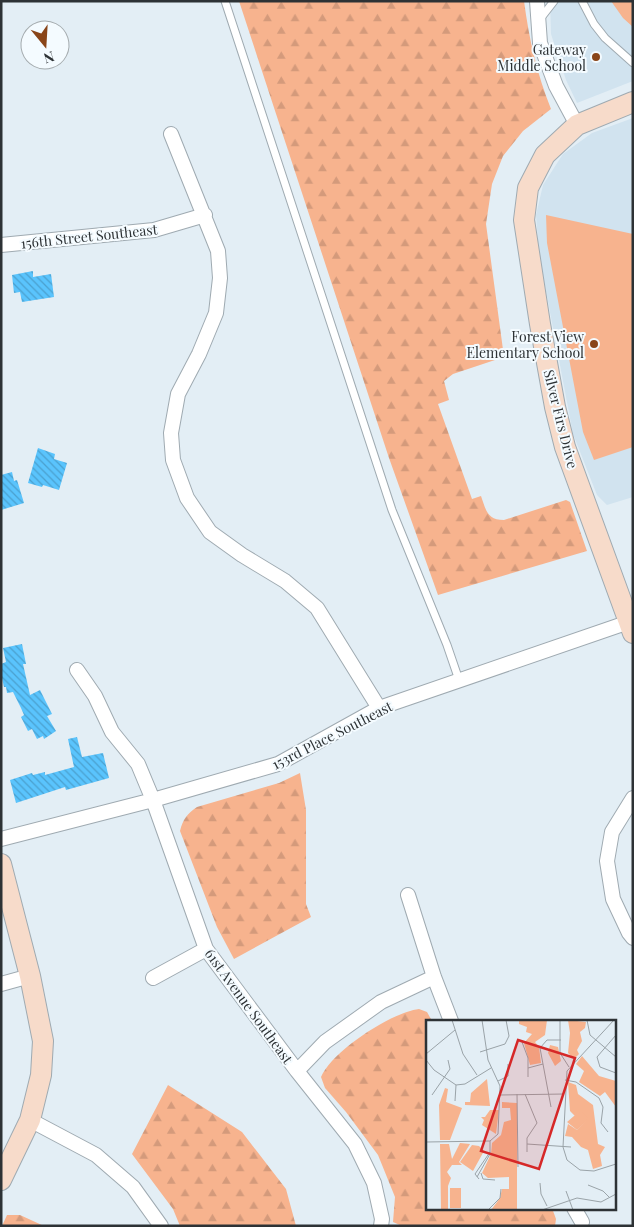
<svg xmlns="http://www.w3.org/2000/svg" width="634" height="1227" viewBox="0 0 634 1227" font-family="'Playfair Display',serif">
	<style>
		.built { fill: #d1e3ef }
		.green { fill: #f7b38e }
		.forest { fill: url(#forest-firs) }
		.building { fill: url(#building-back-hatch) }
		.lines { fill: none; stroke-linecap: round; stroke-linejoin: round }
		.lane-casing { stroke: #9faab1; stroke-width: 9 }
		.street-casing { stroke: #9faab1; stroke-width: 16 }
		.secondary-casing { stroke: #9faab1; stroke-width: 22 }
		.lane { stroke: #fff; stroke-width: 7 }
		.street { stroke: #fff; stroke-width: 14 }
		.secondary { stroke: #f7dbca; stroke-width: 20 }
		.poi-dot { fill: #894519; stroke: #f4fbff; stroke-width: 2 }
		.labels { text-anchor: middle; dominant-baseline: central; stroke-width: 4; stroke-linejoin: round; paint-order: stroke }
		.poi-label { font-size: 14px; fill: #2d3235; stroke: #f4fbff; text-anchor: end }
		.street-label { font-size: 14px; fill: #2d3235; stroke: #f4fbff }
		.inset-road { fill: none; stroke: #9aa3a8; stroke-width: 1 }
		.view { fill: #d62828; fill-opacity: 0.15; stroke: #d62828; stroke-width: 2.5 }
		.inset-edge { fill: none; stroke: #2d3235; stroke-width: 2.5 }
	</style>
	<defs>
		<pattern id="forest-firs" width="22" height="20" patternUnits="userSpaceOnUse" patternTransform="scale(1.25)"><rect width="22" height="20" fill="#f7b38e"/><path d="M5 1l3.5 6h-7zM16 11l3.5 6h-7z" fill="#d49a7b"/></pattern>
		<pattern id="building-back-hatch" width="6" height="6" patternUnits="userSpaceOnUse" patternTransform="scale(1.25)"><rect width="6" height="6" fill="#5ac4fd"/><path d="M-1 5l2 2M0 0l6 6M5-1l2 2" fill="none" stroke="#4ba0ce"/></pattern>
	</defs>
	<rect width="100%" height="100%" fill="#e3eef5"/>
	<path class="built" d="M550 1H633V81L577 103 566 80 551 34Z
		M633 118V497L607 505 597 495 573 434 539 254 536 215 543 185 563 154 592 133Z"/>
	<path class="green" d="M611 1H633V27L623 18Z
		M546 215 633 234V447L594 460 583 432 547 243Z"/>
	<path class="forest" d="M239 1H524C529 39 537 74 551 109L523 131 503 156 492 184 486 224 504 357 453 374 444 381 449 400 438 404 472 499 481 496C486 510 487 520 504 520L566 500 570 502 587 551 438 595 389 458Z
		M300 773 306 810V904L311 917 234 959 217 927 180 831C183 819 187 814 197 807L279 783Z
		M419 1009 427 1012 432 1021H428V1208H552L556 1219 555 1226H402L393 1222 395 1197 378 1155 346 1112 325 1088 321 1077C332 1051 392 1012 419 1009Z
		M168 1085 242 1132 286 1189 296 1226H180L173 1209 132 1154Z
		M7 1215H20L44 1226H2Z"/>
	<path class="building" d="M33 271V277L51 274 54 297 22 302 20 292 14 293 12 275Z
		M38 448 55 454 54 459 67 463 59 490 43 485 42 487 28 483Z
		M12 472 14 481 17 480 24 503 1 510V475Z
		M22 644 26 664H23L30 695 40 690 52 714 47 716 56 731 44 739 43 736 37 739 32 729 28 731 21 717 24 715 21 708 13 692 7 693 6 687H4L1 674V664L6 662 3 648Z
		M77 737 82 757 103 753 109 778 66 790 65 787 16 803 10 780 32 773 33 775 45 772V775L74 767 68 739Z"/>
	<g class="lines">
		<defs>
			<path id="lane" d="M225 1 392 510 447 645 459 680
				M582 1 594 24 605 38 633 63
				M540 19 554 1"/>
			<path id="street" d="M537 1 540 43 556 86 577 125
				M171 134 218 251 220 278 216 313 199 354 178 394 171 433 173 460 187 498 210 532 242 555 285 581 317 608 379 708
				M1 245 154 230 205 215
				M77 670 95 696 112 732 138 764 153 800 206 949 297 1071 355 1144 374 1183 382 1219 381 1226
				M633 798 612 832 607 861 613 899 629 933 633 938
				M1 839 153 800 278 764 379 708 629 622
				M408 895 434 977 451 1021
				M153 978 206 949
				M1 984 30 976
				M297 1071 325 1042 381 1002 434 977
				M30 1120 96 1155 133 1187 161 1226
				M574 1208 582 1222"/>
			<path id="secondary" d="M633 102 577 125 545 155 528 188 524 220 540 324 555 407 565 447 633 633
				M1 864 30 976 43 1041 41 1075 30 1120 1 1180"/>
		</defs>
		<use href="#lane" class="lane-casing"/>
		<use href="#street" class="street-casing"/>
		<use href="#secondary" class="secondary-casing"/>
		<use href="#lane" class="lane"/>
		<use href="#street" class="street"/>
		<use href="#secondary" class="secondary"/>
	</g>
	<g class="poi-dot">
		<circle cx="596" cy="57" r="5"/>
		<circle cx="594" cy="344" r="5"/>
	</g>
	<g class="labels">
		<g class="poi-label">
			<text x="586" y="49">Gateway<tspan x="586" dy="16">Middle School</tspan></text>
			<text x="584" y="336">Forest View<tspan x="584" dy="16">Elementary School</tspan></text>
		</g>
		<g class="street-label">
			<text transform="translate(89 236) rotate(-6)">156th Street Southeast</text>
			<text transform="translate(561 419) rotate(76)">Silver Firs Drive</text>
			<text transform="translate(332 735) rotate(-27)">153rd Place Southeast</text>
			<text transform="translate(249 1006) rotate(54)">61st Avenue Southeast</text>
		</g>
	</g>
	<g transform="translate(426 1020)">
		<rect width="190" height="190" fill="#e3eef5"/>
		<path d="M64 90H73L70 114 56 105 58 100 55 97H59ZM155 90 163 98 151 110 141 102ZM46 125 53 126 58 131 47 151 34 142ZM24 168H35V188H24Z" fill="#f7b38e"/>
		<path d="M93 0H121L119 15 109 22 113 27 115 43 104 45 98 23 106 14 100 12 101 7 93 4ZM142 0 160 2 159 8 154 12 156 21 151 30 153 34 148 39 142 33 144 13ZM124 25 132 27 135 41 129 46 122 33ZM156 36 173 56 190 61V87L179 72 174 76 153 62 158 51 150 44ZM61 59 64 86 39 85V82H44L45 73ZM142 62 150 65 152 74 167 85 172 124 179 127 174 135 176 146 167 149 162 130 155 127 146 117 139 116 142 104 151 110 162 98 155 91 149 96 144 91ZM19 68 22 69 20 82 36 88 24 120H14L13 85ZM76 82 91 83V190H65L74 178 76 169H83V157L62 158 56 153 65 134 66 123 75 115 78 102 85 100 84 88H76ZM34 123 44 124 33 142 36 145H26L21 152 25 158 22 166V190H15L14 124H23L26 139Z" fill="#f7b38e"/>
		<path class="inset-road" d="M26 0 37 34 51 55M134 0V33L143 47M161 0 164 15 190 37M188 0 141 51 137 127 141 140 154 150 168 151 190 144M190 15 171 37 174 47 190 53M96 22 102 38V57M54 32 79 24 83 16 80 0M0 34 29 10M0 40 8 50 30 65 39 64 65 48M102 48 117 44M139 60 150 62 173 78 177 87 175 103 182 112M72 61 82 56V44M91 74 92 147M99 74 111 103 101 118V132M6 75 24 49 22 40M74 75 138 74M29 81 30 65M125 87 114 28 121 20H135M0 122 64 121 72 114 74 66 62 40 56 0M101 124 145 127M55 153 57 159 69 160M51 157 64 134V121M53 159 49 154 64 132M114 163 115 174 121 186M162 165 177 171 184 178M140 171 147 190M62 190 74 178 75 169M116 190 151 178 175 182 190 174"/>
		<path class="view" d="M92 20 149 38 113 149 55 131Z"/>
		<rect width="190" height="190" class="inset-edge"/>
	</g>
	<rect width="634" height="1227" fill="none" stroke="#2d3235" stroke-width="5"/>
	<g transform="translate(45 45) rotate(162)"><circle r="24" fill="#f4fbff" stroke="#a4abae"/>
	<path d="M0-4L9 19L0 12L-9 19Z" fill="#894519"/>
	<text y="-8" font-size="14" font-weight="bold" text-anchor="middle" fill="#2d3235">N</text>
	</g>
</svg>
